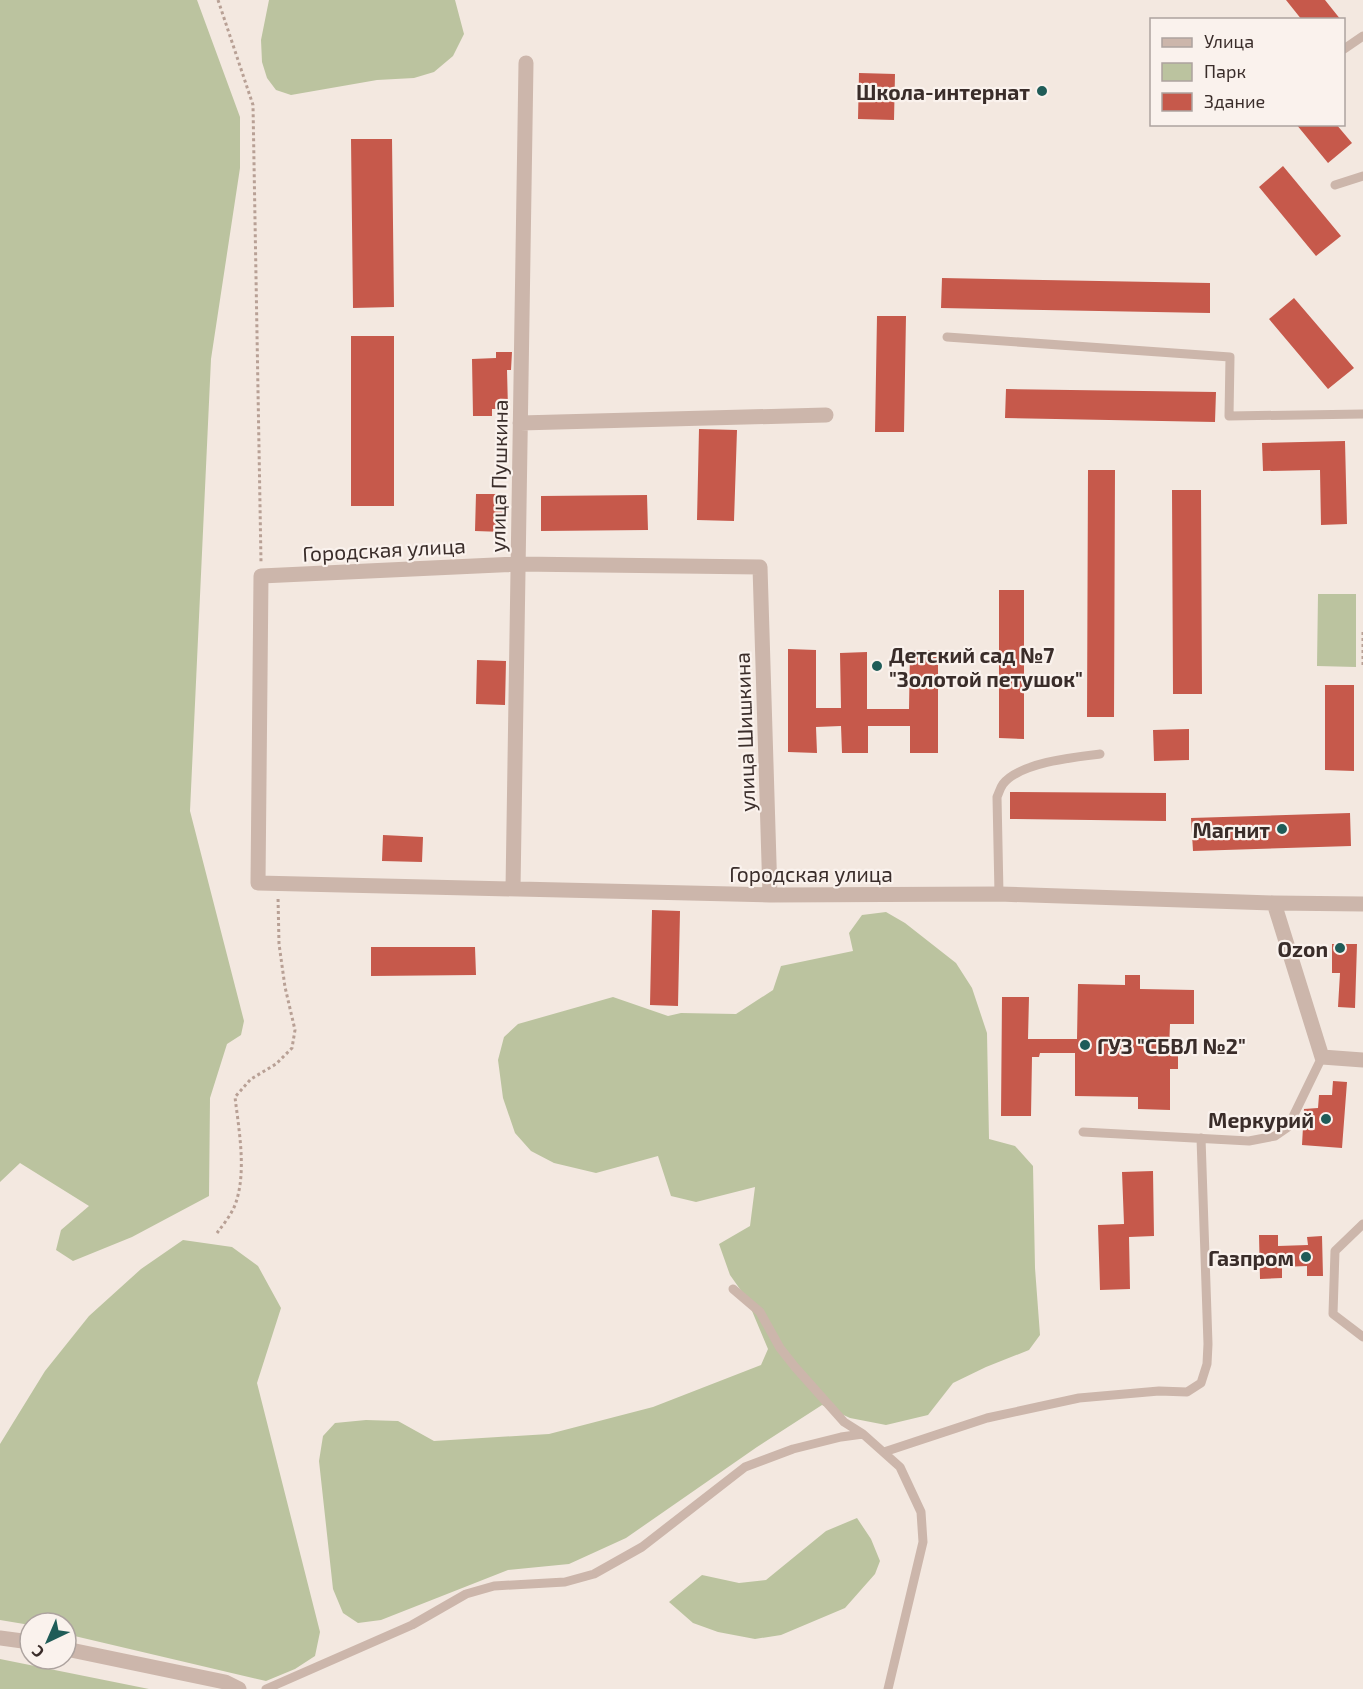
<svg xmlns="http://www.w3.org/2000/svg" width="1363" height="1689" viewBox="0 0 1363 1689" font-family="'Exo 2',sans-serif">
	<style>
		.green { fill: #bbc39f }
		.building { fill: #c6594b }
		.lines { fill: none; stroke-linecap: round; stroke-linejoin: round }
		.path { stroke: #b8a095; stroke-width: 3; stroke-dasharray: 3 3; stroke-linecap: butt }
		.lane { stroke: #ccb6ab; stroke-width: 9 }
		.street { stroke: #ccb6ab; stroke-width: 15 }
		.poi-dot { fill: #1f5c58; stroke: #faf2ed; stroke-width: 2 }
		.labels { text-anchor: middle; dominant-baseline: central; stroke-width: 4.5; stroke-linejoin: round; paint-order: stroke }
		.poi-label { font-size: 21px; font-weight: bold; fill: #3a2d2a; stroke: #faf2ed; text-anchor: end }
		.street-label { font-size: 21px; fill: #3a2d2a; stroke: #faf2ed }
	</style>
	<rect width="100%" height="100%" fill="#f3e8e0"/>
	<path class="green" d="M0 0H197L240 117V168L211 359 190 811 244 1021 241 1035 227 1044 210 1098 209 1196 132 1237 73 1261 56 1250 61 1230 89 1206 20 1163 0 1182Z
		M269 0H455L464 34 453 56 434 72 414 78 377 80 291 95 276 90 267 78 262 62 261 40Z
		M1318 594H1356V667L1317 666Z
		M886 912 905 923 956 963 972 988 987 1033 989 1139 1015 1146 1033 1166 1035 1268 1040 1335 1029 1350 986 1367 953 1383 928 1415 886 1425 850 1418 822 1405 757 1447 626 1538 569 1564 508 1570 381 1620 358 1623 343 1613 333 1589 319 1461 323 1436 335 1423 366 1420 398 1421 434 1441 549 1434 653 1407 761 1365 768 1349 747 1299 730 1275 719 1244 750 1226 755 1187 696 1202 671 1196 658 1156 596 1173 554 1163 531 1151 515 1133 503 1098 498 1060 504 1037 518 1024 613 997 668 1016 681 1013 736 1014 773 990 781 966 853 951 849 933 862 915Z
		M183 1240 232 1247 258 1266 281 1308 257 1383 320 1632 315 1656 295 1669 266 1681 66 1634V1623H30V1625L0 1620V1444L45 1371 89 1316 141 1269Z
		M857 1518 871 1539 880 1561 875 1574 845 1608 781 1635 755 1639 718 1632 693 1623 669 1602 702 1575 739 1583 766 1580 826 1531Z
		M0 1659 149 1689H0Z"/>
	<path class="building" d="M1286 0H1325L1341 20H1302Z
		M859 73 895 74 894 120 858 119Z
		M1296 124H1336L1352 143 1328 163Z
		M351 139H392L394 307 353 308Z
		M1283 166 1341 236 1316 256 1259 187Z
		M942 278 1210 283V313L941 308Z
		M1294 298 1354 368 1328 389 1269 319Z
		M877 316H906L904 432H875Z
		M351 336H394V506H351Z
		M496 352H512L511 370H507L508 409H492V416H473L472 359 496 358Z
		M1006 389 1216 392 1215 422 1005 418Z
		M699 429 737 430 734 521 697 520Z
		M1345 441 1347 524 1321 525 1320 470 1263 471 1262 443Z
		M1088 470H1115L1114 717H1087Z
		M1172 490H1201L1202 694H1173Z
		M476 494H505L504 532 475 531Z
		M647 495 648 530 541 531V496Z
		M999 590H1024V739L999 738Z
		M788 649 816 650V708H841L840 653 867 652V709H909L910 650H938V753H910V726H868V753H842L841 726 816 727 817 753 788 752Z
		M477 660 506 661 505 705 476 704Z
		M1325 685H1354V771L1325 770Z
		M1189 729V760L1154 761 1153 730Z
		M1010 792 1166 793V821L1010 819Z
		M1350 813 1351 846 1193 851 1191 818Z
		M383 835 423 837 422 862 382 861Z
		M652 910 680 911 678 1006 650 1005Z
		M1332 944H1357L1355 1008 1338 1007 1340 973H1332Z
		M371 947H475L476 975 371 976Z
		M1125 975H1140V989L1194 990V1024H1170L1169 1050H1178V1069H1170V1110L1138 1109V1097L1075 1096V1053H1040L1039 1057H1032L1031 1116H1001L1002 997H1029L1028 1039H1077L1078 984 1125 985Z
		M1333 1081 1347 1082 1342 1148 1302 1145 1304 1109 1318 1108 1319 1095H1332Z
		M1153 1171 1154 1236 1129 1237 1130 1289 1100 1290 1098 1225 1124 1224 1122 1172Z
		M1259 1235H1278V1246L1308 1245 1307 1237 1322 1236 1323 1276H1307V1266L1282 1267V1278L1260 1279Z"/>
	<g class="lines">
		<path class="path" d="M218 0 253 105 261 562
			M1363 632V666
			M217 1233C223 1225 231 1215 235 1205 247 1173 239 1131 235 1097L251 1079 276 1064 292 1048 295 1030 285 987 279 944 278 897"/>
		<path class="lane" d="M1344 49 1363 36
			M1335 185 1363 176
			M947 337 1230 357 1229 416 1363 414
			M999 894 997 797C999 793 1000 788 1003 784 1019 763 1074 757 1100 754
			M1083 1132 1249 1141 1275 1136 1288 1127 1322 1057
			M1363 1224 1335 1251 1333 1314 1363 1337
			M733 1289 760 1312 780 1348 795 1367 844 1422 863 1434 900 1467 921 1512 923 1542 888 1689
			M884 1452 987 1418 1079 1398 1159 1391 1187 1392 1201 1383 1207 1364 1208 1344 1201 1138
			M266 1689 412 1625 466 1594 494 1586 565 1582 594 1574 642 1547 745 1467 793 1449 841 1437 863 1434"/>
		<path class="street" d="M520 423 826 415
			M513 889 526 63
			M770 895 760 567 518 564 261 576 258 883 770 895 999 894 1274 903 1363 904
			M1274 903 1322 1057 1363 1060
			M0 1638 30 1642
			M66 1649 225 1682 239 1689"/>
	</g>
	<g class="poi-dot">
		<circle cx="1042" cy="91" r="6"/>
		<circle cx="877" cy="666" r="6"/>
		<circle cx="1282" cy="829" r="6"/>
		<circle cx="1340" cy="948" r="6"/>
		<circle cx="1085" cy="1045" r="6"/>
		<circle cx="1326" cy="1119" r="6"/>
		<circle cx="1306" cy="1257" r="6"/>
	</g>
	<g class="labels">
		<g class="poi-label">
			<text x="1030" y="91">Школа-интернат</text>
			<text x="889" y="654" text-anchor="start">Детский сад №7<tspan x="889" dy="24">"Золотой петушок"</tspan></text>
			<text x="1270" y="829">Магнит</text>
			<text x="1328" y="948">Ozon</text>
			<text x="1097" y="1045" text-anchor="start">ГУЗ "СБВЛ №2"</text>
			<text x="1314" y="1119">Меркурий</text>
			<text x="1294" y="1257">Газпром</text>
		</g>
		<g class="street-label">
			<text transform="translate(498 476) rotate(-89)">улица Пушкина</text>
			<text transform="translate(384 549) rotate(-3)">Городская улица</text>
			<text transform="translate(744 732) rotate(-92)">улица Шишкина</text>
			<text x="811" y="873">Городская улица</text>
		</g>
	</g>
	<rect x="1150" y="18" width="195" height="108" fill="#faf2ed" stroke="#ada39f" stroke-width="1.5"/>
	<rect x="1162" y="38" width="30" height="9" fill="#ccb6ab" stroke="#ada39f" stroke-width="1.5"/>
	<text x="1204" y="48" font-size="18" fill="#3a2d2a">Улица</text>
	<rect x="1162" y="63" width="30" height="18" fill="#bbc39f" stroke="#ada39f" stroke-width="1.5"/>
	<text x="1204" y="78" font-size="18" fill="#3a2d2a">Парк</text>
	<rect x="1162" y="93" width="30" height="18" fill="#c6594b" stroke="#ada39f" stroke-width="1.5"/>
	<text x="1204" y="108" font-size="18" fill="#3a2d2a">Здание</text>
	<g transform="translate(48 1641) rotate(224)"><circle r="28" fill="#faf2ed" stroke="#ada39f" stroke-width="1.5"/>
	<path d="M0-4.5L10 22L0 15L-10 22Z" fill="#1f5c58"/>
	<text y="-9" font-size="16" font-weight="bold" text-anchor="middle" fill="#3a2d2a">С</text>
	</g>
</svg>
